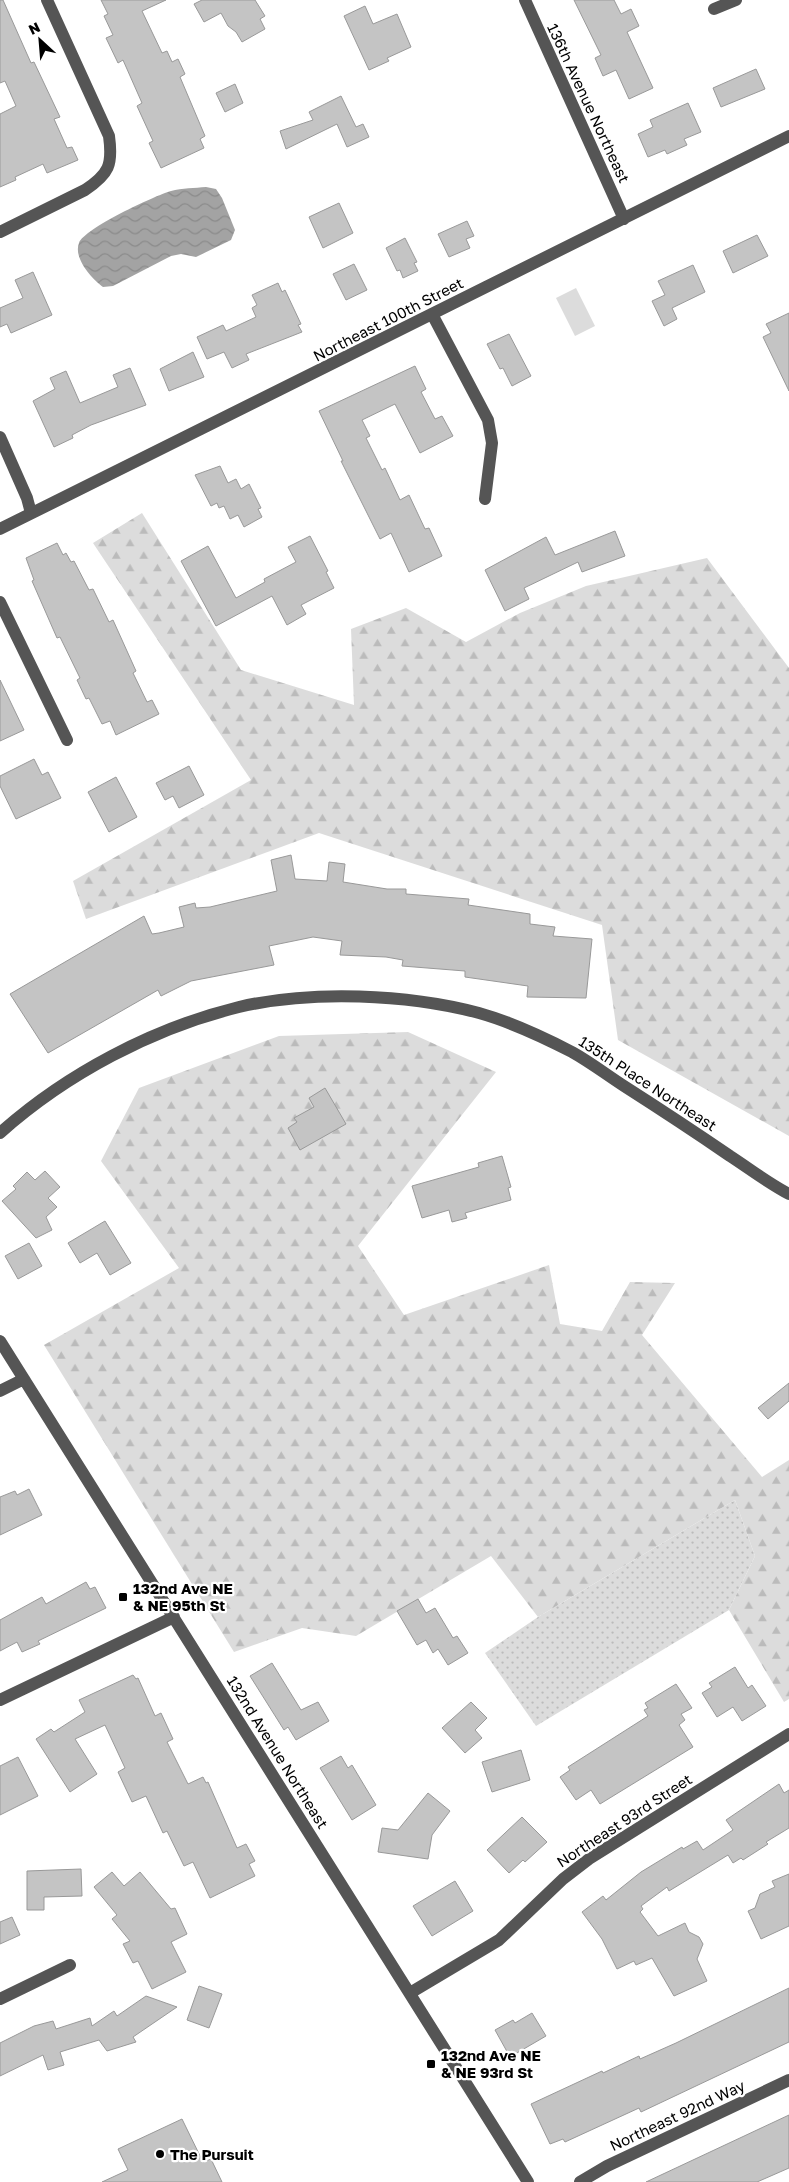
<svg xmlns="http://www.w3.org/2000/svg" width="789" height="2182" viewBox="0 0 789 2182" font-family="'Golos Text',sans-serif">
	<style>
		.grass { fill: url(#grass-dots) }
		.forest { fill: url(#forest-firs) }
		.garden { fill: #dcdcdc }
		.water { fill: url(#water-waves) }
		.building { fill: #c4c4c4; stroke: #999 }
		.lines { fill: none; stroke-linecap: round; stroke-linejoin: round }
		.minor { stroke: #555; stroke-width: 12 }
		.poi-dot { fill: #000; stroke: #fff; stroke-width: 2 }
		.labels { text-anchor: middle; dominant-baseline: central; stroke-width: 4.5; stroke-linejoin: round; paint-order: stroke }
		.street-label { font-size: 15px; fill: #000; stroke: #fff }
		.poi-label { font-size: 15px; font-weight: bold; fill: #000; stroke: #fff; text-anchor: start }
	</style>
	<defs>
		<pattern id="grass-dots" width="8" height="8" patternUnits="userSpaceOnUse" patternTransform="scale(1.25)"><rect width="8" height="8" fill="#dcdcdc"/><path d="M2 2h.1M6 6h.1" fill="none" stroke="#bbb" stroke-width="1.8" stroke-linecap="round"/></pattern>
		<pattern id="forest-firs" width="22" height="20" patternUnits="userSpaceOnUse" patternTransform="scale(1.25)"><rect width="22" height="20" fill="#dcdcdc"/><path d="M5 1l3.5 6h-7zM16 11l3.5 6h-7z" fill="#bbb"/></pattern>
		<pattern id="water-waves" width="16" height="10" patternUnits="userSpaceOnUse" patternTransform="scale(1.25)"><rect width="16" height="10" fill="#a3a3a3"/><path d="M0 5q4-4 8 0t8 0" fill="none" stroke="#8b8b8b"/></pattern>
	</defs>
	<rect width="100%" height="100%" fill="#fff"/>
	<path class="grass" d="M735 1500 755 1556 729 1610 536 1726 485 1653 538 1617Z"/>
	<path class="forest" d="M142 513 241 670 354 705 351 629 406 608 466 642 520 613 586 586 707 558 789 668V1136L618 1040 602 925 319 833 86 919 73 881 251 780 93 543Z
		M408 1032 496 1072 358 1246 404 1315 549 1265 560 1324 602 1331 630 1282 675 1283 642 1335 762 1477 789 1460V1699L784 1702 729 1610 755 1556 735 1500 538 1617 491 1556 356 1636 302 1628 234 1652 44 1345 179 1268 101 1161 139 1088 279 1036Z"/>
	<path class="garden" d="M576 288 595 326 575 336 556 298Z"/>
	<path class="water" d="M206 187 216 189 222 198 235 230 231 240 196 257 181 254 171 256 113 286 103 287C92 279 73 258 79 243 85 228 154 196 171 191 182 188 195 188 206 187Z"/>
	<path class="building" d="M0 0H3L31 63 34 62 60 117 54 119 67 148 72 147 78 160 47 173 43 164 15 177 16 180 0 187V114L16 106 5 81 0 83Z
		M101 0H166L142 11 162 53 167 51 172 62 178 59 185 74 180 77 205 136 200 139 204 148 161 168 149 143 153 141 137 106 142 103 123 60 118 63 106 38 113 35 104 16 108 14Z
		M202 0H255L265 16 260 19 265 29 242 42 236 32 228 26 221 13 204 22 194 4Z
		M574 0H614L621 14 631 9 639 26 627 32 653 88 629 99 616 70 603 76 595 58 601 55Z
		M365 6 373 24 397 14 411 47 387 58 389 61 369 70 344 16Z
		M756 69 765 89 721 107 713 88Z
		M235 84 243 103 225 112 216 93Z
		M341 96 356 127 363 124 369 137 347 147 337 124 286 149 280 131 313 120 309 112Z
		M688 103 701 132 684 139 687 145 667 154 665 150 648 157 638 134 653 127 650 120Z
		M339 203 353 233 323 248 309 217Z
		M467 221 474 236 466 239 470 248 449 257 438 234Z
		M757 235 768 256 733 273 723 251Z
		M405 238 417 262 414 263 418 271 403 278 400 270 397 271 386 248Z
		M354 264 367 290 346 300 333 274Z
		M693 265 705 292 672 308 677 319 664 326 652 301 665 295 658 281Z
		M33 272 52 315 11 333 7 324 0 327V308L23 298 15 280Z
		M278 283 282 292 285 290 301 324 298 325 302 332 246 354 249 360 232 368 224 352 207 359 197 337 223 325 226 331 256 317 252 308 257 305 252 295Z
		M789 313V391L763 337 771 333 766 324Z
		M509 334 531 376 512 386 503 368 500 369 487 344Z
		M193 352 204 377 169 391 160 369Z
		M415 366 426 389 421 392 435 419 442 416 453 436 420 453 395 404 362 420 370 436 366 438 382 470 385 468 400 500 409 495 425 529 429 528 442 556 409 572 391 533 380 539 341 461H343L319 411Z
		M130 368 146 405 91 425 72 435 73 438 54 447 33 401 55 389 50 378 66 371 80 403 118 387 113 375Z
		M220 466 228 483 236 479 241 489 249 484 261 508 258 509 262 517 244 527 238 515 230 519 224 506 219 508 217 503 211 506 195 475Z
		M615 531 625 556 582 572 578 562 524 588 529 599 505 611 485 570 546 537 555 555Z
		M310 536 328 571 326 572 334 588 301 605 306 614 287 625 272 596 216 626 181 561 208 546 236 598 265 582 264 579 296 562 288 547Z
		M57 543 63 555 66 553 71 562 74 561 89 590 93 589 109 622 113 620 136 671 133 673 147 702 152 700 159 714 116 735 110 721 102 724 89 698 86 699 77 680 80 678 60 637 57 638 32 581 34 580 26 558Z
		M0 680 24 730 0 741Z
		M34 759 42 775 48 772 61 798 16 819 0 786V776Z
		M189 766 204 795 179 808 173 796 165 800 156 783Z
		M116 777 137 817 109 832 88 792Z
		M291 855 295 879 327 881 329 862 345 864 343 882 387 889H406V894L469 899 468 905 530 914V924L555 927 553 936 592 939 586 998 527 997 528 986 465 977V971L402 966 403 960 386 957 340 955 342 941 313 937 269 946 274 965 191 981 161 996 158 990 48 1053 10 994 144 916 152 934 159 933 184 927 179 907 195 903 196 908 210 907 277 891 271 860Z
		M325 1088 346 1124 300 1150 288 1128 297 1122 294 1118 314 1107 309 1098Z
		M502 1156 511 1187 508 1188 511 1200 465 1213 467 1218 452 1222 449 1210 422 1218 412 1186 479 1167 478 1163Z
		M45 1171 60 1187 48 1198 57 1207 46 1217 52 1230 36 1238 2 1201 16 1189 13 1186 27 1172 35 1180Z
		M105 1221 131 1263 110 1275 97 1253 80 1263 68 1243Z
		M29 1243 42 1266 18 1279 5 1256Z
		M789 1383V1401L768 1419 758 1408Z
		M29 1489 42 1515 0 1535V1497L15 1491 17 1495Z
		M86 1582 90 1589 95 1587 106 1608 38 1641 40 1644 22 1652 17 1642 0 1651V1620L42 1597 46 1604Z
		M418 1599 426 1613 435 1608 453 1638 457 1636 468 1653 448 1665 438 1649 433 1653 426 1640 417 1645 397 1611Z
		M272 1663 301 1710 318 1702 329 1721 296 1740 288 1727 284 1730 250 1676Z
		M735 1667 748 1688 752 1685 766 1706 742 1721 733 1707 717 1717 702 1693 712 1687 709 1683Z
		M133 1675 136 1679 138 1678 155 1716 161 1713 173 1739 167 1742 188 1784 203 1777 206 1783 208 1782 237 1848 246 1844 255 1861 249 1864 255 1876 210 1898 193 1862 184 1866 167 1831 163 1833 146 1796 132 1802 118 1772 125 1768 105 1725 75 1739 97 1774 70 1792 36 1739 51 1729 54 1732 85 1712 79 1700Z
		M676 1684 692 1708 681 1714 685 1720 679 1725 693 1747 600 1804 591 1790 576 1800 560 1777 570 1770 568 1767 648 1716 644 1710 648 1708 645 1703Z
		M471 1702 487 1718 475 1730 482 1738 465 1753 442 1728Z
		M521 1750 530 1780 492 1792 482 1762Z
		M341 1756 348 1768 352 1765 376 1805 352 1820 320 1768Z
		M18 1757 38 1796 0 1815V1766Z
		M779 1784 784 1793 789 1790V1828L766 1842 768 1844 743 1860 741 1858 733 1863 728 1855 669 1891 667 1887 641 1906 643 1909 640 1912 658 1936 685 1923 689 1932 699 1937 703 1944 697 1959 707 1981 674 1996 652 1958 636 1965 634 1961 617 1969 602 1939 582 1912 603 1896 606 1900 641 1872 682 1847 683 1849 697 1841 703 1850 733 1830 726 1820Z
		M428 1793 450 1811 432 1835 428 1859 378 1852 382 1828 398 1830Z
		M522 1817 547 1842 525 1862 523 1860 509 1873 487 1850Z
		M81 1869 82 1896 44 1897V1910H27V1871Z
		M112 1872 124 1886 140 1872 171 1909 175 1908 187 1934 171 1942 186 1972 152 1989 138 1961 133 1963 123 1944 130 1941 112 1919 117 1915 94 1887Z
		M789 1874V1926L761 1939 748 1911 755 1908 760 1894 775 1887 772 1881Z
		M455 1881 473 1911 432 1936 413 1906Z
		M12 1917 20 1935 0 1944V1922Z
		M199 1986 222 1994 209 2028 187 2020Z
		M789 1988V2042L641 2112 639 2108 565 2142 563 2139 550 2144 531 2104 602 2071 603 2073 639 2056 640 2059 676 2043Z
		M146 1996 177 2007 133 2037 136 2042 107 2051 99 2040 60 2052 64 2065 48 2070 43 2055 0 2076V2043L34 2026 53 2021 56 2029 90 2018 92 2026 114 2011 117 2016Z
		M532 2013 546 2036 510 2057 495 2030 513 2020 515 2023Z
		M789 2115V2168L757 2182H646Z
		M182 2119 203 2162 211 2159 222 2182H102L128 2170 118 2149Z"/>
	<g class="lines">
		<path class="minor" d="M525 0 624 219
			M714 9 736 0
			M0 232 85 190C109 174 113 165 109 136L47 0
			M432 314 488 420 492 443 485 499
			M0 437 27 498 31 513
			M0 529 789 136
			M0 602 67 740
			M0 1133C66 1074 153 1028 239 1007 312 990 407 994 479 1013 511 1022 543 1037 572 1052 590 1062 607 1075 624 1086 660 1109 695 1132 730 1156 750 1169 768 1183 789 1194
			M0 1341 528 2182
			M0 1391 24 1379
			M0 1700 174 1617
			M410 1993 499 1940 563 1879 589 1859 789 1734
			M0 1999 70 1965
			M580 2182 607 2166 789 2080"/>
	</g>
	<g class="poi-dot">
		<rect x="118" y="1592" width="10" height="10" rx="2.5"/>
		<rect x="426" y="2059" width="10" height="10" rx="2.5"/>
		<circle cx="160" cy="2154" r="5"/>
	</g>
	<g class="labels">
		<g class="street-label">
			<text transform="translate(589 103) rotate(65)">136th Avenue Northeast</text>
			<text transform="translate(388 319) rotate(-27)">Northeast 100th Street</text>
			<text transform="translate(648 1083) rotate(33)">135th Place Northeast</text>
			<text transform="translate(278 1752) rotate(58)">132nd Avenue Northeast</text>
			<text transform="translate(624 1820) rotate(-33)">Northeast 93rd Street</text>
			<text transform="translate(677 2115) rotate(-25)">Northeast 92nd Way</text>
		</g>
		<g class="poi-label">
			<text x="133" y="1588">132nd Ave NE<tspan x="133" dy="17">&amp; NE 95th St</tspan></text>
			<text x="441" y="2055">132nd Ave NE<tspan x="441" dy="17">&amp; NE 93rd St</tspan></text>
			<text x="170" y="2154">The Pursuit</text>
		</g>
	</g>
	<g transform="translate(40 40) rotate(334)" stroke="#ffffff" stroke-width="4" paint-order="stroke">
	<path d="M0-4L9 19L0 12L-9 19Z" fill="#000000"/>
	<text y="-8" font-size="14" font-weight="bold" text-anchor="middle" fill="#000000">N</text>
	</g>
</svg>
